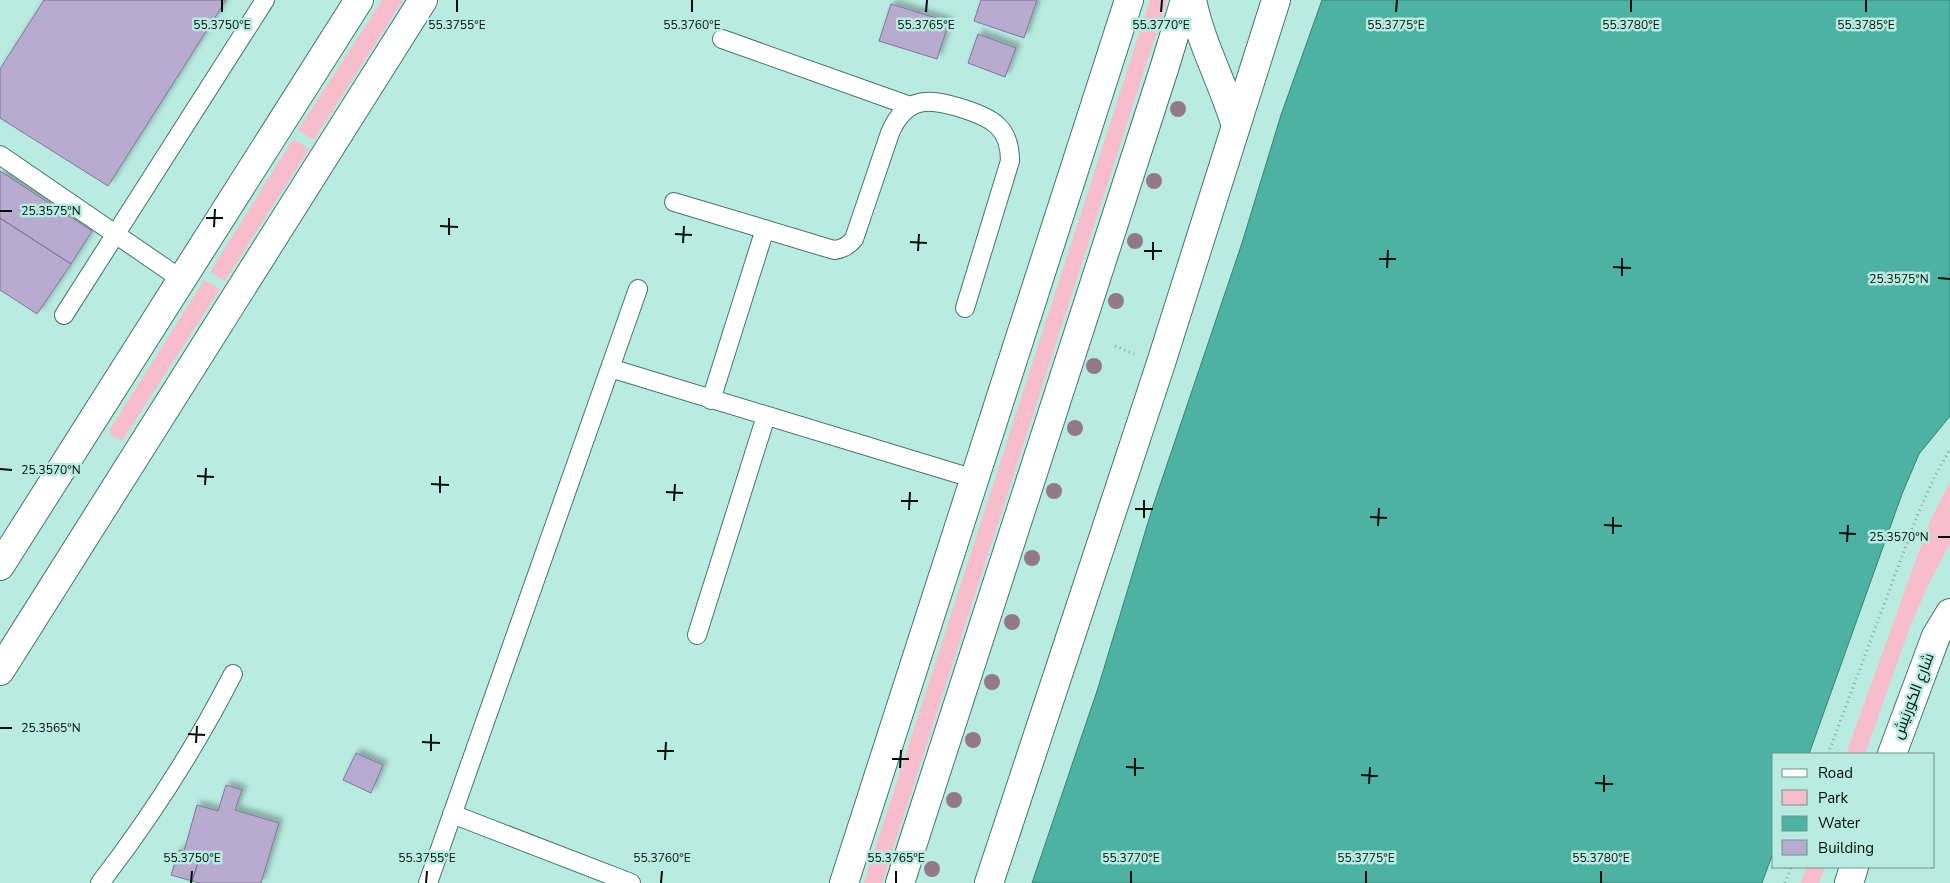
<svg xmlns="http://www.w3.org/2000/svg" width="1950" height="883" viewBox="0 0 1950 883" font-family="'Nunito Sans',Cairo,sans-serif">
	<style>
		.green { fill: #f8bdcc }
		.water { fill: #4db2a3; stroke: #368176 }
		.building { fill: #b8abd0; stroke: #817597; filter: url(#shadow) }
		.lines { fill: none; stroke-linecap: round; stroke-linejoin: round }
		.lane-casing { stroke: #45746c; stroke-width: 20 }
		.street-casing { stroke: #45746c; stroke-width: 30 }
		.secondary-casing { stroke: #45746c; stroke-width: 30 }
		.path { stroke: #80a79f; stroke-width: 3; stroke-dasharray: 1 4; stroke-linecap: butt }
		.lane { stroke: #fff; stroke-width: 18 }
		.street { stroke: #fff; stroke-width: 28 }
		.secondary { stroke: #fff; stroke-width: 28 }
		.tree { fill: #937887 }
		.ticks { fill: none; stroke: #000f0c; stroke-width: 2 }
		.labels { text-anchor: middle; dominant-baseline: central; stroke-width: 5; stroke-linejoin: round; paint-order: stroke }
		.street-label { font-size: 15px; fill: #000f0c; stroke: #b9ebe1 }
		.ticks-label { font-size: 12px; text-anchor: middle; fill: #000f0c; stroke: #b9ebe1; stroke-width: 5; stroke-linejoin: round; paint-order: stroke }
	</style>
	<defs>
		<filter id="shadow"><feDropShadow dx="4.5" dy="-4.5" stdDeviation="2.5" flood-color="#0004"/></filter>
	</defs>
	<rect width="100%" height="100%" fill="#b9ebe1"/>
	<path class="green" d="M382 0H403L314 140 298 130Z
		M1150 0H1167L882 883H864Z
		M293 139 309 149 225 281 210 272Z
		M204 280 220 289 122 441 112 436 109 431Z
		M1950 482V544L1928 585 1910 627 1865 754H1846L1930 521Z
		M1806 867H1825L1819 883H1801Z"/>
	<path class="water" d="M1322 0H1950V416L1919 454 1902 494 1809 754H1774V850L1762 883H1032L1098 688 1153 506 1242 243 1281 115Z"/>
	<path class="building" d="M44 0H226L108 186 0 118V69Z
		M981 0H1037L1024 38 974 21Z
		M891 4 949 22 937 59 879 41Z
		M978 34 1016 48 1005 77 968 63Z
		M0 171 92 231 71 264 0 218Z
		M0 218 71 264 37 314 0 290Z
		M356 753 383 765 371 793 343 780Z
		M226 785 242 790 235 810 279 823 261 883H199L192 881 200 856 184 851 197 805 218 811Z
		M179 850 200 856 192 881 171 875Z"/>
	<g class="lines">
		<defs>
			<path id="lane" d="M722 39 910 106
				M0 155 181 279
				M674 202 834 250C843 249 848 246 854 239L890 133C906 95 930 98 964 109 992 118 1010 127 1010 161L965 308
				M64 315 265 0
				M610 368 975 479
				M711 400 765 229
				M697 635 766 416
				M452 814 631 883
				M100 883C151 817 195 748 233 674
				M428 883 638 289"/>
			<path id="street" d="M989 883 1161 363 1276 0"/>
			<path id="secondary" d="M1192 0C1201 44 1223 83 1236 126
				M0 566 359 0
				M0 671 423 0
				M1892 754 1936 636 1950 613
				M844 883 1129 0
				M900 883 1164 69 1185 0
				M1849 883 1854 867"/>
		</defs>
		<use href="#lane" class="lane-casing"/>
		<use href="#street" class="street-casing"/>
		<use href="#secondary" class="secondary-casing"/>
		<path class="path" d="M1115 346 1134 354
			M1828 754 1919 511 1935 476 1950 449
			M1785 883 1791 867"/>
		<use href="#lane" class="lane"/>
		<use href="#street" class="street"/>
		<use href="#secondary" class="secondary"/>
	</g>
	<g class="tree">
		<circle cx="1178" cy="109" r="8"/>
		<circle cx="1154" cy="181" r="8"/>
		<circle cx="1135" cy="241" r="8"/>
		<circle cx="1116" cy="301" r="8"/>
		<circle cx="1094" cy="366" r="8"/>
		<circle cx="1075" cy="428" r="8"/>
		<circle cx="1054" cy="491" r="8"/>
		<circle cx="1032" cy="558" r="8"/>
		<circle cx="1012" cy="622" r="8"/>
		<circle cx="992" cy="682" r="8"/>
		<circle cx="973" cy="740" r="8"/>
		<circle cx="954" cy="800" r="8"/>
		<circle cx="932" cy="869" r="8"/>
	</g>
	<path class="ticks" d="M222 12V0M457 12V0M692 12V0M926 12 927 0M1161 12 1162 0M1396 12 1397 0M1631 12V0M1866 12V0M0 211H12M206 218H223M440 226 458 227M214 227 215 209M675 234 692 235M449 235V218M910 242 927 243M683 243 684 226M918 251 919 234M1144 251H1162M1379 259H1396M1153 260V242M1613 267 1631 268M1387 268 1388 250M1622 276V258M1938 278 1950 279M0 469 12 470M197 476 214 477M431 484 449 485M205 485 206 468M666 492 683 493M440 493V476M674 501 675 484M901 501H918M1135 509H1153M909 510 910 492M1370 517 1387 518M1144 518V500M1604 525 1622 526M1378 526 1379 508M1839 533 1856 534M1613 534V517M1938 537H1950M1847 542 1848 525M0 728H12M188 734 205 735M422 742 440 743M196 743 197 726M431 751V734M657 751H674M892 759H909M665 760 666 742M1126 767 1144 768M900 768 901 750M1361 775 1378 776M1135 776V758M1595 783 1613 784M1369 784 1370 767M1604 792V775M191 883 192 871M426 883 427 871M661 883 662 871M896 883V871M1131 883V871M1366 883V871M1601 883V871"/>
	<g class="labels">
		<g class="street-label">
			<text transform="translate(1913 696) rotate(-69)">شارع الكورنيش</text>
		</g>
	</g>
	<g class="ticks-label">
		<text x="222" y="29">55.3750°E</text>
		<text x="457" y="29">55.3755°E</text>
		<text x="692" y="29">55.3760°E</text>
		<text x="926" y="29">55.3765°E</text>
		<text x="1161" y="29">55.3770°E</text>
		<text x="1396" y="29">55.3775°E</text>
		<text x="1631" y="29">55.3780°E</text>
		<text x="1866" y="29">55.3785°E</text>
		<text x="51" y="215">25.3575°N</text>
		<text x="1899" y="283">25.3575°N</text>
		<text x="51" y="474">25.3570°N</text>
		<text x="1899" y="541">25.3570°N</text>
		<text x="51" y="732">25.3565°N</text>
		<text x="192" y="862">55.3750°E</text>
		<text x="427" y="862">55.3755°E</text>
		<text x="662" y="862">55.3760°E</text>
		<text x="896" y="862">55.3765°E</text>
		<text x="1131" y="862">55.3770°E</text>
		<text x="1366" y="862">55.3775°E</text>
		<text x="1601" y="862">55.3780°E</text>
	</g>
	<rect x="1772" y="753" width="162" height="115" fill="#b9ebe1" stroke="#6f938c"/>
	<rect x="1782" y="769" width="25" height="8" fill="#ffffff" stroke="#6f938c"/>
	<text x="1818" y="778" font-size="15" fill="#000f0c">Road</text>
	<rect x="1782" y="790" width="25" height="15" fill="#f8bdcc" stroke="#6f938c"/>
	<text x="1818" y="803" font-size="15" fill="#000f0c">Park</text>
	<rect x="1782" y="816" width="25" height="15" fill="#4db2a3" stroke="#6f938c"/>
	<text x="1818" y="828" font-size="15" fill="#000f0c">Water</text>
	<rect x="1782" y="840" width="25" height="15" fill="#b8abd0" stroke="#6f938c"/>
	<text x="1818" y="853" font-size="15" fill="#000f0c">Building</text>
</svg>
